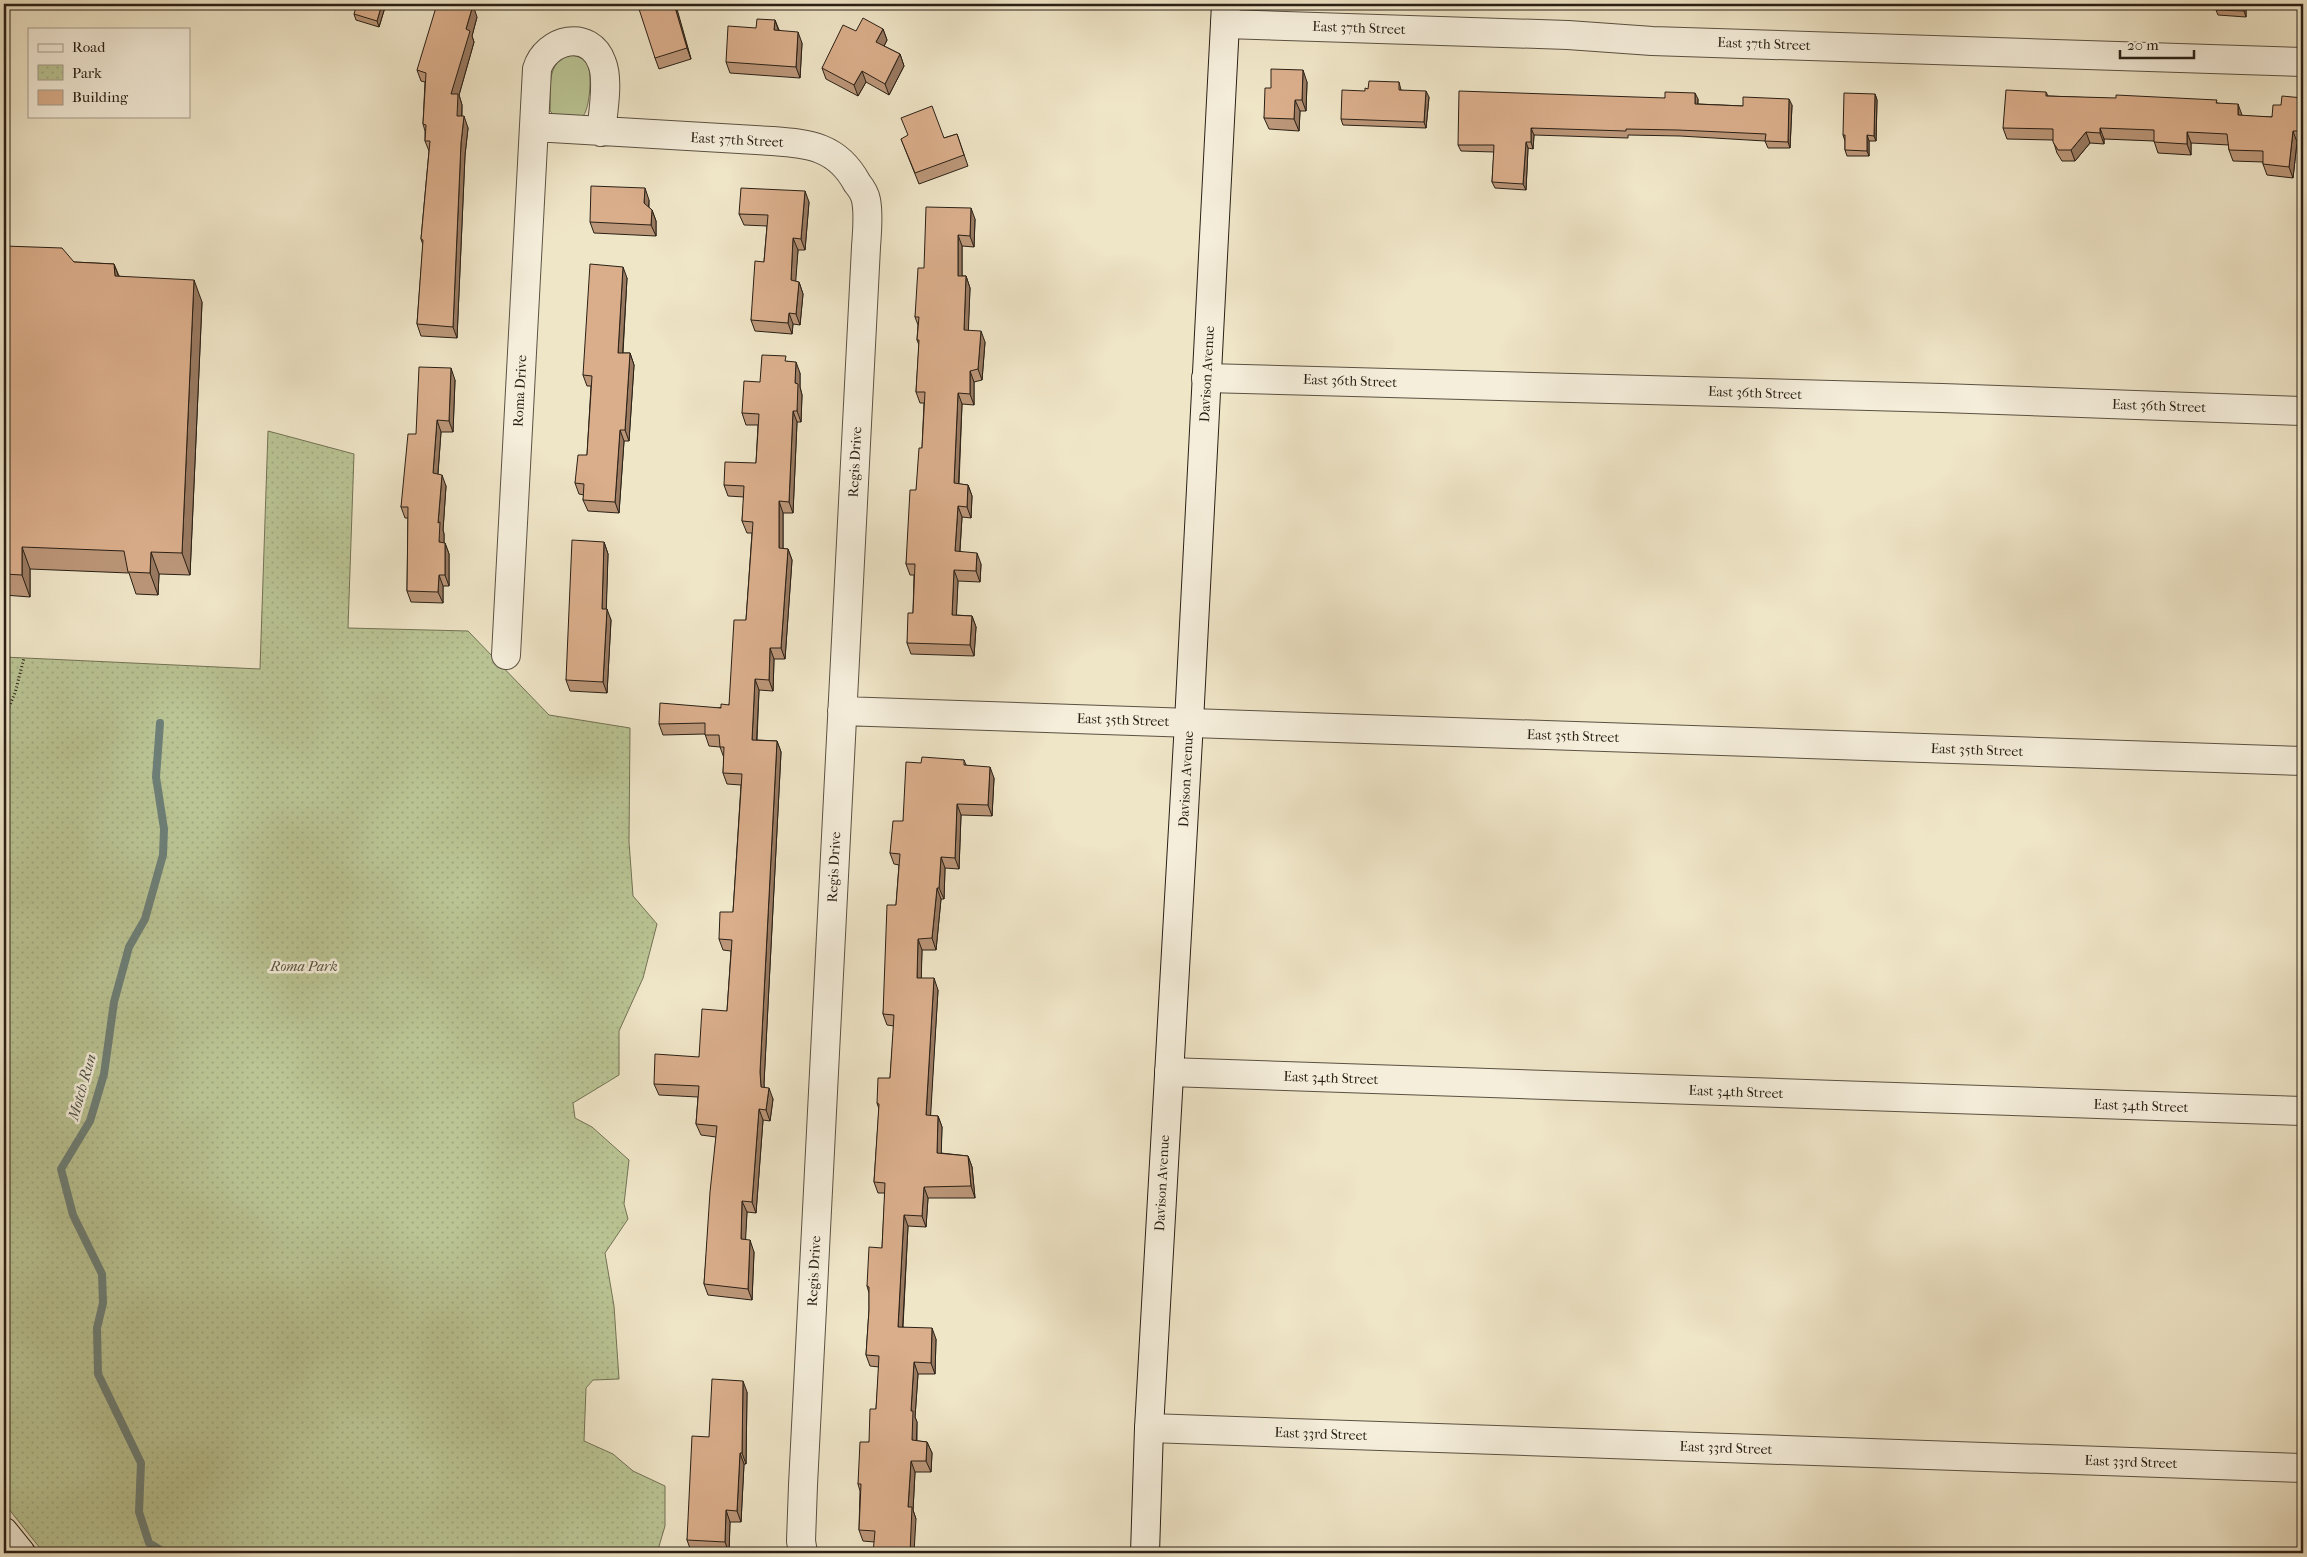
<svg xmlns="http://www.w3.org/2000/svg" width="2307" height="1557" viewBox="0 0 2307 1557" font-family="'IM FELL French Canon',serif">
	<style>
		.grass { fill: #bac494; stroke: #727255 }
		.park { fill: url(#park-dots); stroke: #727255 }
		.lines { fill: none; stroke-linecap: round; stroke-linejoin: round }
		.stream { stroke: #6d7f77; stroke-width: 8 }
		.street-casing { stroke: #5b5142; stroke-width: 30 }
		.secondary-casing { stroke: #2a2016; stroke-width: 30 }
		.path { stroke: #2a2016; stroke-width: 3; stroke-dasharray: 1 2.5; stroke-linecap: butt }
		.street { stroke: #f5eedb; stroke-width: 28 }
		.secondary { stroke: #f5eedb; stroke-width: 28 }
		.wall { fill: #bb9678; stroke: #2a2016 }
		.shaded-wall { fill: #997a61; stroke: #2a2016 }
		.building { fill: #daae8b; stroke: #2a2016 }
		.labels { text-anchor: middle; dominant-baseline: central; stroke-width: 5; stroke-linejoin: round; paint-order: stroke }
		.street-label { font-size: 14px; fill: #2a2016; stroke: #f5eedb }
		.park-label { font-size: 14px; font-style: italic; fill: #55513c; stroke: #f5eedb }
		.water-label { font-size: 15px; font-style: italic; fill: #4c5046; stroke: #f5eedb }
	</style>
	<defs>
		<pattern id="park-dots" width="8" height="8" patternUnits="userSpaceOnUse" patternTransform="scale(1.25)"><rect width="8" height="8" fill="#bac494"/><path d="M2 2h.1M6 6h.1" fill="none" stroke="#a0a87f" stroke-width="1.8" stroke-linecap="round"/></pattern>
	</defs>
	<rect width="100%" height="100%" fill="#efe5c7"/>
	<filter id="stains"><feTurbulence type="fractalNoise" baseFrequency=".004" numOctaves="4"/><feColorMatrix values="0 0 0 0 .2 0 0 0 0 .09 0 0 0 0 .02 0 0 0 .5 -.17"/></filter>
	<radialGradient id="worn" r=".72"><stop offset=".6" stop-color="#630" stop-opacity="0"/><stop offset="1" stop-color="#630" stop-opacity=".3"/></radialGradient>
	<path class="grass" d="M571 55C578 56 585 59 588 65 592 74 590 111 582 117L554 115 550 111C551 90 545 61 571 55Z"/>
	<path class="park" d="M268 431 354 454 348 628 468 631 549 715 630 728 629 842 633 896 657 924 643 978 619 1031V1075L573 1103 575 1118 592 1127 629 1160 624 1204 628 1219 605 1253 614 1306 619 1379 593 1380 586 1388 584 1441 613 1454 633 1471 665 1486V1526L657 1553H44L4 1503V657L260 669Z"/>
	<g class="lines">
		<path class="stream" d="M160 723 156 777 164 829 163 855 145 919 129 947 114 1002 104 1074 90 1121 61 1169 73 1215 102 1274 103 1303 97 1328 98 1374 141 1463 139 1512 149 1543 165 1553"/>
		<defs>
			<path id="street" d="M1225 24 1568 35 1652 41 2303 62
				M534 127 772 141C809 144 837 146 857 183 861 188 865 194 866 200 869 215 867 232 866 247L803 1485 801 1541 803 1553
				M1206 378 1942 398 2303 411
				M506 655 537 69C546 39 590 28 602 63 609 80 603 113 601 132
				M842 711 2303 761
				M1169 1072 2303 1111
				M1149 1428 2303 1468"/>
			<path id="secondary" d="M4 1532 21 1553
				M1145 1553 1149 1428 1189 722 1226 4"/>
		</defs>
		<use href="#street" class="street-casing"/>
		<use href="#secondary" class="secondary-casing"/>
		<path class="path" d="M4 759 7 745 8 709 15 693 24 658"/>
		<use href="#street" class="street"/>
		<use href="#secondary" class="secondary"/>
	</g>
	<path class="wall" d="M386 4 379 27 356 20 354 14Z
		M654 4H675L691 59 659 69 655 58Z
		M2216 4H2246V17L2218 15 2216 10Z
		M2283 4H2303V6L2283 5Z
		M477 17 472 36 474 42 459 95 462 105V116L468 128 465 155 457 338 421 336 417 324 423 245 421 239 429 151 425 141V131L423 124 425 82 421 81 417 70Z
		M775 20 779 30 802 43 800 78 730 73 726 62 756 28Z
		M883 29 887 40 884 46 900 54 904 66 889 95 866 82 858 96 826 79 822 68 856 31Z
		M1307 82 1306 111H1300L1299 131 1269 129 1264 118 1271 88Z
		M1399 82 1401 90 1429 97 1426 128 1343 125 1341 119 1365 91 1368 89Z
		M2046 92 2048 96 2218 103 2242 116 2272 117 2281 105 2303 98V142H2297L2293 178 2267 175 2263 164V162L2233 161 2229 150V145L2191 143V155L2158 153 2154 141 2104 139V144L2090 143 2075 161H2062L2057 153 2053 140 2007 139 2003 128Z
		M1875 94 1877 100 1876 141H1869V156H1847L1845 150V141L1843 135Z
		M1665 98 1698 99V104L1743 106 1792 105 1790 148H1768L1765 141 1680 136 1628 135V138L1534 135 1533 149 1528 148 1526 190 1495 188 1492 182 1494 152 1461 151 1458 145Z
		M957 134 968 166 919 184 901 139 944 138Z
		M649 200V207L652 210 656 221V236L594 233 590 222Z
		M809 202 805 250H798L795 282H799L803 294 800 325 793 324 792 334 755 331 751 320 764 262 767 226 744 225 739 214Z
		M975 219 974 247 962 246V276H966L970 288 968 330 985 342 982 380 974 382V405L962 404 959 484 968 485 972 496 971 518 962 517 960 551 981 564 980 582 958 581 956 615 972 616 976 627 974 656 911 654 907 643 913 613 914 575H910L906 564 922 448 924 403H920L916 392 919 345 917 340 918 325 915 317 924 268Z
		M4 246 74 262 114 264 119 276 202 302 190 575 159 574 158 595 136 594 129 573 30 569V597L4 595Z
		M627 278 623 353H630L634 365 629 441H624L619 513 588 511 583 500 584 495 579 494 575 483 587 455 591 386H587L583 375Z
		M788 361 800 373V387L802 395 801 422H797L793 513H783V549H788L792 560 785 659H774L773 691 759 690 757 740 777 741 781 752 764 1083V1087L773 1099 770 1121 763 1120 756 1213 747 1212 745 1240 754 1252 752 1300 708 1295 704 1284 716 1137 701 1135 696 1124 698 1097 659 1095 654 1084 699 1057 727 1011 731 951 723 950 719 939 733 912 741 785 727 784 723 773 724 758 720 747 709 746 705 734 663 735 659 724 729 705 746 620 752 533H747L742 521 744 497 728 496 724 485 756 463 758 425H746L742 413 760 382Z
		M455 380 453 432H441L438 474 446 486 443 530 444 534V543H445L449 554V586H443V603L411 602 407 591 408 518H405L401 507 416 434Z
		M604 542 608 554 606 609 611 620 607 693 570 691 566 680Z
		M964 760 966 765 994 778 992 816 961 815 959 869 945 868 944 899H941L936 950H922L921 978 938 990 930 1116H938L942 1127 941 1153 968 1156 972 1167 975 1198H928L926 1227 908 1226 903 1327 936 1339 935 1374H918L915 1417 917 1422V1441L927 1442 932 1453 931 1472H915L913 1510 916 1519 874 1542 863 1541 859 1530 860 1491 858 1484 869 1442 876 1409 879 1367 870 1366 866 1355 869 1310V1293L867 1286 882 1248 885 1193H878L874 1182 879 1109 877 1103 890 1078 894 1026 887 1025 883 1014 896 905 899 865 894 864 890 853 903 821 921 763Z
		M747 1392 746 1464H744L741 1522H730L729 1553 691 1551 687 1540 709 1437Z"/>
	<path class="shaded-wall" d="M382 4H386L379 27 377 21Z
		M674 4 677 9 691 59 687 48Z
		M2244 4H2246V17L2244 11Z
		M473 5 477 17 472 36 474 42 459 95 462 105 461 127 457 116 451 94 466 29Z
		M775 20 779 32 774 30Z
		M883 29 887 40 880 54 876 42Z
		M798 32 802 43 800 78 796 67Z
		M900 54 904 66 889 95 885 84Z
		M1303 70 1307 82 1306 111 1302 100Z
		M862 71 866 82 858 96 854 85Z
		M1426 91 1429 97 1426 128 1424 122Z
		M1695 93 1698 99 1697 111 1695 104Z
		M1875 94 1877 100 1876 141 1874 136Z
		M1789 99 1792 105 1790 148 1788 142Z
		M1295 100 1300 111 1299 131 1294 119Z
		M2238 104 2242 115V126L2238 115Z
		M464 116 468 128 465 155 457 338 453 327 461 143Z
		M1531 128 1534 135 1533 149 1531 142Z
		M2100 128 2104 139V144L2100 133Z
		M2293 131 2297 142 2293 178 2289 167Z
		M2086 132 2090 143 2075 161 2071 150Z
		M2187 132 2191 143V155L2187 144Z
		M1867 135 1869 141V156L1867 151Z
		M1526 142 1528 148 1526 190 1523 184Z
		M645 188 649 200 648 214 644 203Z
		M805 191 809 202 805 250 801 239Z
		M971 208 975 219 974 247 970 236Z
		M652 210 656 221V236L651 225Z
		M958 235 962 246V287L958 276Z
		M793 238 798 250 795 292 791 280Z
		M114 264 122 286 115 276Z
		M623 267 627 278 622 364 618 353Z
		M966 276 970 288 968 341 964 330Z
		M194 280 202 302 190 575 182 553Z
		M799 282 803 294 800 325 796 314Z
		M789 313 793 324 792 334 788 323Z
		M981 331 985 342 982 380 978 369Z
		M630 353 634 365 629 441 625 430Z
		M796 362 800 373V387L802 395 801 422 797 411 795 383Z
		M451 368 455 380 453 432 449 421Z
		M970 371 974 382V405L970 394Z
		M958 393 962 404 958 494 954 483Z
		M793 411 797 422 793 513 789 502Z
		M437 420 441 432 437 484 433 473Z
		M620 430 624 441 619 513 615 502Z
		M442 475 446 486 443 530 444 534V554L439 542 438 523Z
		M968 485 972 496 971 518 967 507Z
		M779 501 783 513V560L779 548Z
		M958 506 962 517 959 562 955 551Z
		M604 542 608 554 606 620 602 609Z
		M445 543 449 554V586L445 575Z
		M22 547 30 569V597L22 575Z
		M788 549 792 560 785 659 781 648Z
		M151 552 159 574 158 595 150 573Z
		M977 553 981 564 980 582 976 571Z
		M954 570 958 581 956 626 952 615Z
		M439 575 443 586V603L438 592Z
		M607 609 611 620 607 693 603 682Z
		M972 616 976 627 974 656 970 645Z
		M770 648 774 659 773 691 769 680Z
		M755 679 759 690 756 751 752 740Z
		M777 741 781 752 764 1083 765 1098 761 1087 760 1072Z
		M990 767 994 778 992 816 988 805Z
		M957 804 961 815 959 869 955 858Z
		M941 857 945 868 944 899 939 888Z
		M937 888 941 899 936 950 932 938Z
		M918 939 922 950 921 989 917 978Z
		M934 978 938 990 930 1126 926 1115Z
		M769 1088 773 1099 770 1121 766 1110Z
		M759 1109 763 1120 756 1213 752 1202Z
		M938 1116 942 1127 941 1164 937 1153Z
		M968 1156 972 1167 975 1198 971 1186Z
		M924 1187 928 1198 926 1227 922 1216Z
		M742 1201 747 1212 745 1251 741 1239Z
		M904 1215 908 1226 902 1338 898 1327Z
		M750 1240 754 1252 752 1300 748 1289Z
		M932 1328 936 1339 935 1374 931 1363Z
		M914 1362 918 1374 915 1417 917 1422 916 1451 912 1440 911 1411Z
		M743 1381 747 1392 746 1464 742 1453Z
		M927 1442 932 1453 931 1472 926 1461Z
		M740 1453 744 1464 741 1522 737 1511Z
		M911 1461 915 1472 913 1510 916 1519 914 1553H910L908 1507Z
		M726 1510 730 1522 729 1553 725 1542Z"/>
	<path class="building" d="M357 4H382L377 21 354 14Z
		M437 4H467L473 5 466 29 470 31 451 94H458L457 116H464L461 143 453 327 417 324 423 240 421 239 430 141H425L426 125 423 124 426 73 417 70Z
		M654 4H674L687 48 655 58 639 9Z
		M2216 4H2244V11L2216 10Z
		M863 18 883 29 876 42 900 54 885 84 862 71 854 85 822 68 843 25 856 31Z
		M757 19 775 20 774 30 798 32 796 67 726 62 728 26 756 28Z
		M1271 69 1303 70 1302 100H1295L1294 119 1264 118 1265 88H1271Z
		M1369 81 1399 82V90L1426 91 1424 122 1341 119 1342 90 1365 91V88L1368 89Z
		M2006 90 2046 92V96L2116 98V95L2217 100 2216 103 2238 104V115L2272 117 2273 105H2281L2282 96 2303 98V131H2293L2289 167 2263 164V151L2229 150 2227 134 2187 132V144L2154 142V130L2100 128V133L2086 132 2071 150H2058L2053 142V129L2003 128Z
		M1459 91 1665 98V92L1695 93V104L1743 106V97L1789 99 1788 142 1765 141 1766 134 1678 130 1626 129V131L1531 128V142H1526L1523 184 1492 182 1494 145H1458Z
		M1844 93 1875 94 1874 136 1867 135V151L1845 150V135H1843Z
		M932 106 944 138 957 134 964 155 915 173 901 139 908 135 901 118Z
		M591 186 645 188 644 203 652 210 651 225 590 222Z
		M741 188 805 191 801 239 793 238 791 280 799 282 796 314 789 313 788 323 751 320 755 261 764 262 768 215 739 214Z
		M926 207 971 208 970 236 958 235V276H966L964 330 981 331 978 369 970 371V394L958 393 954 483 968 485 967 507 958 506 955 551 977 553 976 571 954 570 952 615 972 616 970 645 907 643 908 613H913L915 564H906L910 490H916L919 448H922L925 392H916L919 340H917L919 317H915L918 268H924Z
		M4 246 62 248 74 262 114 264 115 276 194 280 182 553 151 552 150 573 128 572 124 551 22 547V575L4 574Z
		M590 264 623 267 618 353H630L625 430H620L615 502 583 500 584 484 575 483 578 455H587L592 376 583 375Z
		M762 355 786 356 785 361 796 362 795 383 798 384 797 411H793L789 502 779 501V548L788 549 781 648H770L769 680 755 679 752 740 777 741 760 1072 761 1087 769 1088 766 1110 759 1109 752 1202 742 1201 741 1239 750 1240 748 1289 704 1284 710 1192 717 1126 696 1124 699 1086 654 1084 655 1054 699 1057 702 1009 727 1011 732 940 719 939 720 912H733L742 774 723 773 724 747H720L719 735H705V723L659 724 660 703 721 708V704L729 705 734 620H746L753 522 742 521 744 486 724 485 725 462 756 463 759 414 742 413 744 381 760 382Z
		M419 367 451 368 449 421 437 420 433 473 442 475 438 523 440 522 439 542 445 543V575H439L438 592 407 591 408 507H401L408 434H416Z
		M572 540 604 542 602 609H607L603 682 566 680Z
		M922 757 964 760V765L990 767 988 805 957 804 955 858 941 857 939 888H937L932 938 918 939 917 978H934L926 1115 938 1116 937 1153 968 1156 971 1186 924 1187 922 1216 904 1215 898 1327 932 1328 931 1363 914 1362 911 1411H913L912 1440 927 1442 926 1461H911L908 1507H912L910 1553H873L875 1531 859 1530 861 1484H858L860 1442H869L870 1409H876L879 1356 866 1355 869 1310V1287L867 1286 869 1247 882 1248 885 1183 874 1182 879 1104 877 1103 878 1078H890L894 1015 883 1014 887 905H896L900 854 890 853 893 821H903L906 762 921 763Z
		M712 1379 743 1381 742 1453H740L737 1511 726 1510 725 1542 687 1540 692 1436 709 1437Z"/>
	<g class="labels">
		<g class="street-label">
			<text transform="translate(1359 28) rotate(2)">East 37th Street</text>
			<text transform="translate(1764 44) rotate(2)">East 37th Street</text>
			<text transform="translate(737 140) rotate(3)">East 37th Street</text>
			<text transform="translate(1207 374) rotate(-87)">Davison Avenue</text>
			<text transform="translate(1350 381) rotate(2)">East 36th Street</text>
			<text transform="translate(520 391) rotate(-87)">Roma Drive</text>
			<text transform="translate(1755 393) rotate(2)">East 36th Street</text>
			<text transform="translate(2159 406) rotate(2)">East 36th Street</text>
			<text transform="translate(855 462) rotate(-87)">Regis Drive</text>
			<text transform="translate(1123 720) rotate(2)">East 35th Street</text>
			<text transform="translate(1573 736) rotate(2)">East 35th Street</text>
			<text transform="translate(1977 750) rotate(2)">East 35th Street</text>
			<text transform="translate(1186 779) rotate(-87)">Davison Avenue</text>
			<text transform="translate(834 867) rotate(-87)">Regis Drive</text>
			<text transform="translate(1331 1078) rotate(2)">East 34th Street</text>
			<text transform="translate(1736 1092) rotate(2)">East 34th Street</text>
			<text transform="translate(2141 1106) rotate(2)">East 34th Street</text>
			<text transform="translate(1162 1183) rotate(-87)">Davison Avenue</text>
			<text transform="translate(814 1271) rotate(-87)">Regis Drive</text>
			<text transform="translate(1321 1434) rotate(2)">East 33rd Street</text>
			<text transform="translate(1726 1448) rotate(2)">East 33rd Street</text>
			<text transform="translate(2131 1462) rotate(2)">East 33rd Street</text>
		</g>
		<g class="park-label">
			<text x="304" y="966">Roma Park</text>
		</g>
		<g class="water-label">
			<text transform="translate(82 1087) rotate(-74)">Motch Run</text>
		</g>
	</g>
	<rect width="2307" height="1557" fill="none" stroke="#efe5c7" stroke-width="20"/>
	<rect x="5" y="5" width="2297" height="1547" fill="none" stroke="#2a2016" stroke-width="2.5"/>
	<rect x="10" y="10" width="2287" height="1537" fill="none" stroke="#2a2016"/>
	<rect x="28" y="28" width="162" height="90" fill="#f5eedb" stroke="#a49c8c"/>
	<rect x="38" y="44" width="25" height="8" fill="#f5eedb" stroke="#a49c8c"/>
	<text x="72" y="52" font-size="15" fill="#2a2016">Road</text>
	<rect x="38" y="65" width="25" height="15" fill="url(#park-dots)" stroke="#a49c8c"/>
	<text x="72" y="78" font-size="15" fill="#2a2016">Park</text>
	<rect x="38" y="90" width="25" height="15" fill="#daae8b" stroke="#a49c8c"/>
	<text x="72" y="102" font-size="15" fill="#2a2016">Building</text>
	<path d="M2120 50v8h74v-8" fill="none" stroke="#2a2016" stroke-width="2.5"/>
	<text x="2127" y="50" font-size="15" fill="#2a2016" stroke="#f5eedb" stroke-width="4" paint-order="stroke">20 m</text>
	<rect width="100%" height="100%" filter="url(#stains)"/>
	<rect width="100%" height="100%" fill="url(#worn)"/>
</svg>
